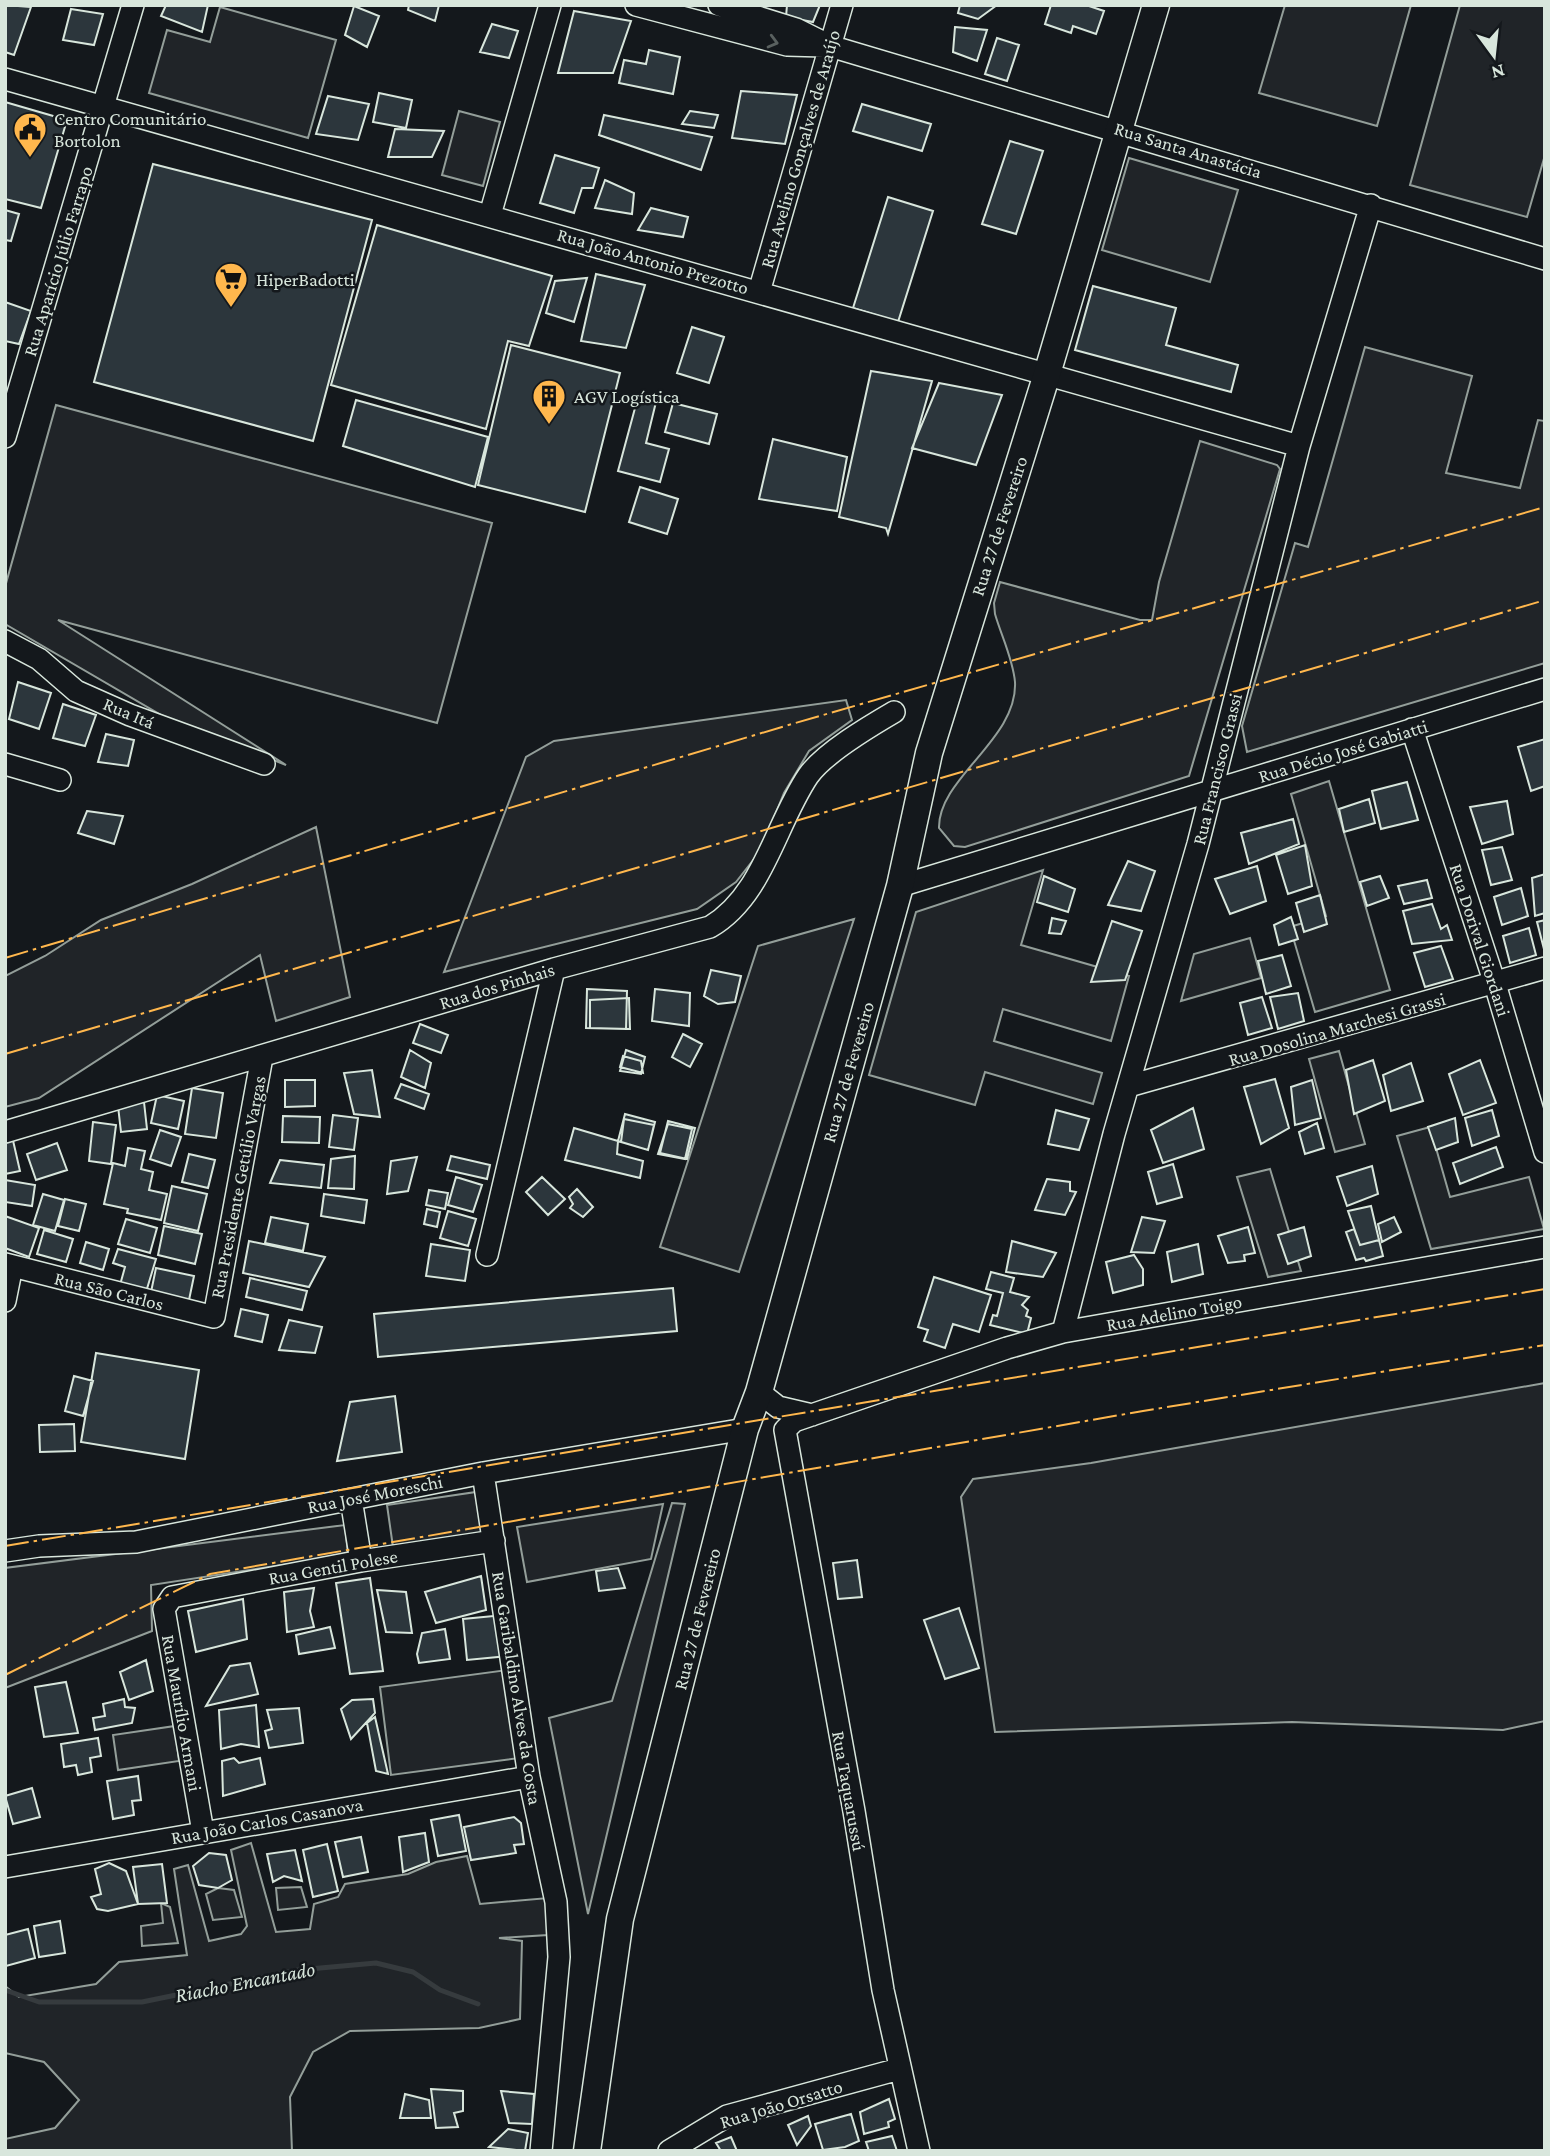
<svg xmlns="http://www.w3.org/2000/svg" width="1550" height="2156" viewBox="0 0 1550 2156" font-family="'Crimson Pro',serif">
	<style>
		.green { fill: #202428; stroke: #939e99; stroke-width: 2 }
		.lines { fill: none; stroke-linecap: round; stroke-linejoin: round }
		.stream { stroke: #363b3e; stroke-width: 5 }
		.building { fill: #2c363c; stroke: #d8e6dc; stroke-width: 2 }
		.minor-casing { stroke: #d8e6dc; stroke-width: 24 }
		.major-casing { stroke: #d8e6dc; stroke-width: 29 }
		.minor { stroke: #14181c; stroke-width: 21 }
		.major { stroke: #14181c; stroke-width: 26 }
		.power { stroke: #ffb74d; stroke-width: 2; stroke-dasharray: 24 5 3.5 5; stroke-linecap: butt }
		.oneway { stroke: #59605f }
		.labels { text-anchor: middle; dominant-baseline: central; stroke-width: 5; stroke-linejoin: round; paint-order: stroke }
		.poi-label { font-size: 19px; fill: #d8e6dc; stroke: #14181c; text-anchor: start }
		.street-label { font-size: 19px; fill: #d8e6dc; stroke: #14181c }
		.water-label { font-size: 21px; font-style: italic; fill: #d8e6dc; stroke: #14181c }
	</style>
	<rect width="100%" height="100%" fill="#14181c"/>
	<path class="green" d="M1285 5H1411L1377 126 1259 93Z
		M1460 5H1545V155L1527 217 1410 185Z
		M220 7 336 40 308 138 149 93 167 30 210 42Z
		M459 111 500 122 483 186 442 175Z
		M1129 158 1238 190 1210 282 1102 250Z
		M1365 347 1472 376 1446 473 1520 488 1538 420 1545 421V663L1247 752 1242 726 1295 543 1308 547Z
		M56 405 492 523 437 723 58 620 286 765 168 719 5 624V587Z
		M1200 441 1277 465 1280 469 1189 776 965 847 954 846 939 828C938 778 1018 739 1015 682 1013 659 1001 635 995 614L994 603 1000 582 1140 620H1152L1159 582Z
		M846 700 852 720 809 751 784 793 761 850 736 882 697 909 444 972 526 757 554 741Z
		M1329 781 1390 990 1315 1012 1290 927 1326 916 1291 794Z
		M316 827 350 997 276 1021 260 955 39 1098 5 1107V976L45 956 101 920 192 884Z
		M1043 870 1021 945 1129 976 1111 1041 1003 1009 994 1041 1102 1073 1093 1104 985 1072 975 1105 869 1075 916 912Z
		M854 919 739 1272 660 1247 758 946Z
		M1250 938 1261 978 1181 1001 1194 954Z
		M1339 1051 1365 1144 1335 1152 1309 1059Z
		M1430 1127 1450 1197 1529 1177 1544 1229 1431 1249 1397 1136Z
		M1270 1169 1301 1271 1268 1277 1237 1177Z
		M1545 1383V1721L1503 1730 1292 1722 995 1732 961 1497 973 1479 1091 1463Z
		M483 1491 489 1532 393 1547 387 1505Z
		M672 1503 685 1504 588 1914 549 1718 612 1701Z
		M663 1504 651 1559 527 1582 517 1527Z
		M345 1525 348 1555 151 1585 152 1631 5 1688V1568Z
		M507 1670 519 1758 391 1775 380 1687Z
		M175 1726 179 1761 118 1770 113 1735Z
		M251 1843 276 1932 310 1929 314 1904 338 1897 345 1884 408 1874 436 1862 467 1856 480 1904 548 1898V1935L499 1938 522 1941 520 2019 479 2028 350 2031 313 2052 290 2097 292 2151H5V2139L55 2128 79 2100 44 2062 5 2053V1986L19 1997 96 1984 119 1962 187 1955 174 1869 188 1865 209 1941 241 1934 247 1926 231 1850Z
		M301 1887 307 1907 278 1910 276 1888Z
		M218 1888 234 1890 242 1917 213 1920 206 1894Z
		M161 1903 170 1907 178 1943 142 1946 141 1926 163 1923Z"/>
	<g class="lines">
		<path class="stream" d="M5 1990 39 2002H142L298 1970 376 1963 413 1972 440 1990 478 2004"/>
	</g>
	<path class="building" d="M5 5 31 7 14 55 5 52Z
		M166 5H208L202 32 161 16Z
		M409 5H439L435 21 408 10Z
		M787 5H820L813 22 786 17Z
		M960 5H997L978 19 958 13Z
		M1051 5H1086L1104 11 1096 34 1073 26 1071 33 1045 24Z
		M354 6 379 16 367 47 345 35Z
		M71 9 103 14 94 45 63 40Z
		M574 11 631 21 613 73H558Z
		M492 24 518 31 509 58 480 52Z
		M955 27 987 30 977 61 953 52Z
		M997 38 1019 45 1007 81 985 74Z
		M649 50 680 57 673 94 619 83 624 60 646 64Z
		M741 91 797 95 785 144 732 138Z
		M379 93 412 100 406 128 373 122Z
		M328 96 369 104 358 140 316 134Z
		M5 102 67 120 41 208 5 199Z
		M862 104 931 124 922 151 853 131Z
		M690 111 718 115 714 128 682 124Z
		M604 115 712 137 701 170 599 135Z
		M395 129 444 131 432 157H388Z
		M1010 141 1043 151 1016 234 982 224Z
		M555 155 599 168 593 188H582L574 213 540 203Z
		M153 164 372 220 313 441 94 382Z
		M605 180 634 193 632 214 595 208Z
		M888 197 933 211 898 322 853 308Z
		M651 208 688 217 683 237 638 230Z
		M5 210 19 214 11 241 5 240Z
		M377 225 552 276 529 346 508 341 486 429 331 385Z
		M596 274 645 285 626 348 581 341Z
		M587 278 574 322 546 313 555 281Z
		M1093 286 1176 308 1166 345 1238 365 1231 392 1075 350Z
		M5 302 31 311 19 344 5 341Z
		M692 327 724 337 709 383 677 373Z
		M511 345 620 373 585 512 478 485Z
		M871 371 932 381 888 534 886 528 839 517Z
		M939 383 1002 395 976 465 912 448Z
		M638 397 656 402 646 443 669 449 660 482 618 471Z
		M356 400 488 437 475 487 343 446Z
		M673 403 717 414 709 444 665 432Z
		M773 439 847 457 837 511 759 499Z
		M640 487 678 499 667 534 629 522Z
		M18 682 51 693 39 729 9 719Z
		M63 704 96 715 85 746 53 738Z
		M106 734 134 740 128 766 98 762Z
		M1545 739V786L1531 791 1518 747Z
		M1407 782 1418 820 1381 829 1372 791Z
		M1369 799 1375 823 1344 832 1339 809Z
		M1507 801 1513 834 1482 844 1470 807Z
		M87 811 123 816 114 844 78 833Z
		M1293 819 1299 844 1249 864 1241 833Z
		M1305 845 1312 886 1288 894 1276 855Z
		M1502 847 1512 880 1491 885 1482 850Z
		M1128 861 1155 871 1141 911 1108 905Z
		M1257 866 1266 901 1230 914 1215 879Z
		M1545 874V913L1535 916 1532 878Z
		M1044 876 1075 889 1068 912 1037 902Z
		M1380 876 1389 898 1367 906 1360 882Z
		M1427 880 1432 898 1404 904 1398 886Z
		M1521 888 1528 916 1502 925 1494 897Z
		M1320 895 1327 924 1304 932 1296 903Z
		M1432 904 1441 929 1447 925 1452 940 1412 944 1403 911Z
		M1291 917 1298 939 1279 945 1274 925Z
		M1052 918 1066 921 1061 934 1049 933Z
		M1545 920V953L1537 922Z
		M1112 921 1142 931 1125 980 1091 982Z
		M1529 928 1536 955 1510 963 1503 936Z
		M1441 946 1453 979 1425 987 1414 953Z
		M1282 955 1291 986 1266 994 1258 961Z
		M711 970 741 976 735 1002 718 1004 704 996Z
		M587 989 627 991 626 1029 586 1028Z
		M655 989 690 993 689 1026 652 1021Z
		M1298 993 1304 1021 1278 1029 1270 997Z
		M1262 997 1272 1028 1248 1035 1240 1003Z
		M629 998 630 1029 590 1028V1000Z
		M420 1024 448 1035 441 1053 413 1043Z
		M683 1034 702 1044 690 1067 672 1057Z
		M410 1050 431 1063 425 1088 401 1077Z
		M626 1050 645 1057 641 1074 620 1071Z
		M623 1056 641 1061 643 1073 620 1067Z
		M1373 1060 1385 1101 1354 1114 1346 1070Z
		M1480 1060 1496 1103 1463 1115 1449 1074Z
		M1411 1063 1423 1101 1391 1111 1383 1075Z
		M372 1070 380 1117 354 1114 344 1073Z
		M1275 1079 1289 1128 1261 1144 1244 1087Z
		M285 1080H315V1106L285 1107Z
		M1312 1080 1321 1118 1295 1125 1291 1087Z
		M401 1084 429 1094 424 1109 395 1098Z
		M192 1088 223 1093 216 1138 185 1134Z
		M157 1095 184 1101 178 1129 151 1123Z
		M144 1102 147 1129 121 1132 118 1106Z
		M1193 1108 1204 1149 1163 1163 1151 1130Z
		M1056 1110 1089 1119 1079 1150 1048 1144Z
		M1492 1110 1499 1136 1472 1146 1465 1118Z
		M625 1114 655 1122 648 1150 618 1141Z
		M333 1115 358 1118 354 1150 329 1147Z
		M283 1116 320 1117 319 1143 282 1142Z
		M1455 1118 1458 1142 1436 1150 1428 1127Z
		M624 1119 654 1125 648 1150 621 1142Z
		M668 1121 695 1128 687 1159 660 1153Z
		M93 1122 116 1125 111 1164 89 1161Z
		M1317 1123 1324 1148 1305 1154 1299 1132Z
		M668 1124 692 1129 685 1159 658 1154Z
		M574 1128 618 1141 617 1154 643 1161 640 1178 565 1160Z
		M160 1130 181 1137 171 1166 150 1159Z
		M12 1136 20 1171 5 1174V1138Z
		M57 1143 67 1170 36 1180 27 1154Z
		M1496 1147 1503 1167 1460 1184 1453 1163Z
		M128 1148 145 1151 141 1169 153 1172 149 1190 167 1194 161 1220 127 1213 128 1209 104 1204 113 1163 125 1166Z
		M189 1154 215 1160 208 1188 182 1182Z
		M355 1156 354 1189 328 1188 331 1159Z
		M451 1156 490 1165 487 1179 447 1170Z
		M417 1157 408 1191 387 1194 391 1161Z
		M280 1160 324 1165 321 1188 270 1183Z
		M1173 1164 1182 1197 1157 1204 1148 1172Z
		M1372 1166 1378 1194 1347 1206 1337 1177Z
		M456 1177 482 1185 473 1212 448 1205Z
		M542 1177 565 1199 548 1215 526 1192Z
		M1047 1179 1070 1182V1191L1076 1192 1065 1215 1035 1210Z
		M5 1180 35 1185 32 1206 5 1202Z
		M172 1186 207 1194 198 1231 164 1223Z
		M577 1189 593 1207 583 1217 570 1208 573 1204 569 1197Z
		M429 1190 448 1193 445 1209 426 1205Z
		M43 1194 64 1200 55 1231 33 1225Z
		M324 1194 367 1200 364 1223 321 1216Z
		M65 1199 86 1204 79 1231 58 1226Z
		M1371 1206 1379 1240 1360 1245 1348 1211Z
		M427 1209 440 1212 437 1227 424 1224Z
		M448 1211 476 1219 468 1246 440 1238Z
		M5 1216 39 1228 29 1257 5 1248Z
		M271 1217 308 1224 303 1251 265 1243Z
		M1142 1217 1165 1221 1154 1253 1131 1252Z
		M1394 1217 1401 1232 1382 1242 1378 1224Z
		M126 1219 157 1228 150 1253 118 1244Z
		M164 1226 202 1234 195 1264 158 1255Z
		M1248 1227 1255 1253 1244 1255 1245 1261 1228 1263 1218 1236Z
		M1304 1227 1311 1256 1288 1264 1278 1235Z
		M1354 1229 1360 1245 1379 1240 1383 1256 1366 1261 1364 1258 1356 1260 1346 1232Z
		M44 1230 73 1239 66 1262 37 1254Z
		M249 1241 325 1257 309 1287 243 1273Z
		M1012 1241 1056 1253 1043 1277 1006 1272Z
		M86 1242 109 1249 103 1270 80 1263Z
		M431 1244 470 1250 465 1281 426 1276Z
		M1198 1244 1203 1274 1172 1282 1167 1252Z
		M118 1249 156 1259 146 1292 120 1285 125 1267 113 1263Z
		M1134 1255 1143 1269V1285L1113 1293 1106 1262Z
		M156 1268 194 1276 189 1300 151 1292Z
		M991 1272 1014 1278 1010 1292 1029 1297 1022 1305 1028 1310 1026 1316 1031 1318 1027 1334 990 1325 993 1315 997 1316 1003 1293 986 1289Z
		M934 1277 991 1295 979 1332 953 1324 945 1348 924 1341 928 1330 918 1327Z
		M250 1278 307 1291 302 1310 246 1297Z
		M673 1288 677 1331 378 1357 374 1314Z
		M241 1309 268 1315 262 1342 235 1336Z
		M289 1320 322 1327 315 1353 279 1350Z
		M96 1353 199 1370 185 1459 81 1442Z
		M74 1376 93 1381 83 1416 65 1411Z
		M395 1396 402 1452 337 1461 350 1402Z
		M74 1424 75 1451 40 1452 39 1425Z
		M857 1560 862 1597 838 1599 833 1563Z
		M618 1568 625 1588 599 1591 596 1571Z
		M481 1576 486 1610 436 1623 425 1592Z
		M370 1578 383 1671 350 1674 336 1583Z
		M314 1588 310 1611 314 1627 287 1632 284 1592Z
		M377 1590 406 1592 412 1633 386 1632Z
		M243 1599 247 1639 196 1652 188 1611Z
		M959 1608 979 1668 945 1679 924 1620Z
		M504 1615 508 1656 467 1660 463 1619Z
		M330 1627 335 1648 299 1654 296 1635Z
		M445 1629 450 1659 419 1663 417 1654 422 1633Z
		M146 1660 153 1691 129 1700 120 1672Z
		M250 1663 258 1694 206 1706 230 1666Z
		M66 1682 78 1733 44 1737 35 1687Z
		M124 1699 125 1707 135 1708 132 1723 95 1730 93 1718 105 1716 103 1704Z
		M373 1699 375 1713 351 1739 341 1709 352 1700Z
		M256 1705 259 1747 241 1744 221 1749 219 1710Z
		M299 1708 303 1743 269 1748 265 1731 272 1729 267 1710Z
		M375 1717 388 1774 376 1771 367 1723Z
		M98 1738 101 1756 90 1758 92 1772 78 1775 76 1765 64 1767 61 1744Z
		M234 1758 239 1763 260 1758 265 1784 223 1796 222 1761Z
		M138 1776 141 1800 132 1801 134 1815 113 1819 107 1781Z
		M32 1788 40 1817 13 1824 5 1796Z
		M459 1815 466 1851 438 1856 431 1820Z
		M514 1817 521 1823 524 1844 514 1845 516 1853 471 1860 464 1827Z
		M425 1833 429 1862 403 1872 399 1837Z
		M361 1837 368 1872 343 1877 335 1842Z
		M327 1844 338 1891 313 1897 303 1850Z
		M295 1850 302 1881 284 1876 273 1882 267 1854Z
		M209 1853 226 1855 232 1880 218 1888 199 1885 193 1866Z
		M109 1863 126 1871 138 1904 108 1911 97 1909 91 1897 101 1894 95 1869Z
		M162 1864 167 1903 138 1904 133 1867Z
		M60 1921 65 1953 39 1957 34 1926Z
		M28 1929 35 1958 6 1966 5 1935Z
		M431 2089 463 2091V2111L454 2113 458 2127 436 2128Z
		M501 2091 534 2094 532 2124 509 2123Z
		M405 2094 429 2100 431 2118H400Z
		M889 2099 895 2119 888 2122 889 2127 864 2134 860 2112Z
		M851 2114 859 2141 845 2147 823 2150 815 2124Z
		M808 2116 811 2126 797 2145 788 2125Z
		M508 2129 528 2133 525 2151 489 2147Z
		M892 2136 897 2151H869L866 2142Z
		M731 2137 737 2151H721L716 2143Z"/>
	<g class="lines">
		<defs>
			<path id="minor" d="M636 5 787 45 824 46
				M719 5 796 29 830 46 1545 259
				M5 79 1299 446
				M490 215 550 5
				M759 292 842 5
				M5 437 133 5
				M5 641 39 659 76 691 130 715 264 764
				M1412 729 1495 984 1545 1152
				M5 764 60 780
				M900 886 1545 689
				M1129 1086 1545 968
				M5 1132 554 969 710 927C763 896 775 825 808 776 824 753 870 726 894 712
				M487 1255 554 969
				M5 1264 214 1317 262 1057
				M5 1301 12 1266
				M1063 1332 1114 1134 1198 844 1299 446 1371 205
				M759 1392 778 1407 812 1415
				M483 1473 529 1777 556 1902 559 1957 541 2151
				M351 1499 361 1561
				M5 1551 39 1546 136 1542 483 1473 745 1429
				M203 1832 164 1609 172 1597 361 1561 494 1541
				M5 1867 529 1777
				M669 2151 727 2116 899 2069
				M919 2151 883 1990 854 1811 785 1430 794 1421 1007 1348 1063 1332 1545 1247"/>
			<path id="major" d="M587 2151 620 1919 745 1429 759 1392 900 886 929 753 1047 374 1156 5"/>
		</defs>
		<use href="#minor" class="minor-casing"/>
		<use href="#major" class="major-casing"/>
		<use href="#minor" class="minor"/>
		<use href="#major" class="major"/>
		<path class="power" d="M5 958 792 724 1545 507
			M5 1054 1545 600
			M5 1546 1545 1289
			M5 1675 210 1574 1143 1411 1545 1345"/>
	</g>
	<defs><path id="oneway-chevron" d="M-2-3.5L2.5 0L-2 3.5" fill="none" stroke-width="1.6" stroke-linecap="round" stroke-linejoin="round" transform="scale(1.75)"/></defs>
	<use class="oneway" href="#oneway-chevron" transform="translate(773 42) rotate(15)"/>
	<defs>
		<symbol id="civic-pin" viewBox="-11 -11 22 30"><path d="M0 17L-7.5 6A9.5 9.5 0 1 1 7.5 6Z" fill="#ffb74d" stroke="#14181c"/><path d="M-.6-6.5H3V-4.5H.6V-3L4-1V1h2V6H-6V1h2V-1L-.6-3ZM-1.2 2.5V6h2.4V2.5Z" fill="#111"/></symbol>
		<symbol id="supermarket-pin" viewBox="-11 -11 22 30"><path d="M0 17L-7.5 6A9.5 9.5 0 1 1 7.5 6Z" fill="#ffb74d" stroke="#14181c"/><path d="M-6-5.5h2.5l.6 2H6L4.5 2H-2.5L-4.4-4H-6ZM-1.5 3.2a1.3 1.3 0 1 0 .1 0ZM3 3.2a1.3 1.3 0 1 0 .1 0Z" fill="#111"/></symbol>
		<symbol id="building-pin" viewBox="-11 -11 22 30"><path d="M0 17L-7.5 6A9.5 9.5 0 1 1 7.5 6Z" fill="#ffb74d" stroke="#14181c"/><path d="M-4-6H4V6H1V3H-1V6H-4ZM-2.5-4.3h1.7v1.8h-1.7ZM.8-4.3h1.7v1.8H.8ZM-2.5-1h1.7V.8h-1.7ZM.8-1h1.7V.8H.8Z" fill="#111"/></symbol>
	</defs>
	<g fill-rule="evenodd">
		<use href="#civic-pin" x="11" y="110" width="38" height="52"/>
		<use href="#supermarket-pin" x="212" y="260" width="38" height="52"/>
		<use href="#building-pin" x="530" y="377" width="38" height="52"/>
	</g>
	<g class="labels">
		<g class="poi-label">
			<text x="54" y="118">Centro Comunitário<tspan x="54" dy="22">Bortolon</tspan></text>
			<text x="256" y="279">HiperBadotti</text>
			<text x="574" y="396">AGV Logística</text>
		</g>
		<g class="street-label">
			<text transform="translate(800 149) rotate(-74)">Rua Avelino Gonçalves de Araújo</text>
			<text transform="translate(1188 150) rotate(17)">Rua Santa Anastácia</text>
			<text transform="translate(58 261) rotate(-73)">Rua Aparício Júlio Farrapo</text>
			<text transform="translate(653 261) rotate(16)">Rua João Antonio Prezotto</text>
			<text transform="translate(999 526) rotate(-72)">Rua 27 de Fevereiro</text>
			<text transform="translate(129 713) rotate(23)">Rua Itá</text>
			<text transform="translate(1343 751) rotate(-17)">Rua Décio José Gabiatti</text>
			<text transform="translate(1217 769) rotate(-76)">Rua Francisco Grassi</text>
			<text transform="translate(1480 940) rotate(72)">Rua Dorival Giordani</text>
			<text transform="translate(497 986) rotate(-17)">Rua dos Pinhais</text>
			<text transform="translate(1337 1029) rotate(-16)">Rua Dosolina Marchesi Grassi</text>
			<text transform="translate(848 1072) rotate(-74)">Rua 27 de Fevereiro</text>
			<text transform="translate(238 1187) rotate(-79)">Rua Presidente Getúlio Vargas</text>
			<text transform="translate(109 1291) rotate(14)">Rua São Carlos</text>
			<text transform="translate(1174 1313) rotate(-10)">Rua Adelino Toigo</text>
			<text transform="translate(375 1494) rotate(-11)">Rua José Moreschi</text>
			<text transform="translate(333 1567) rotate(-10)">Rua Gentil Polese</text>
			<text transform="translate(697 1619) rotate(-76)">Rua 27 de Fevereiro</text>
			<text transform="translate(517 1688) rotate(81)">Rua Garibaldino Alves da Costa</text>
			<text transform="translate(182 1713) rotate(80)">Rua Maurílio Armani</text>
			<text transform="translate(849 1791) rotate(80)">Rua Taquarussú</text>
			<text transform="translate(267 1821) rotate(-10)">Rua João Carlos Casanova</text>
			<text transform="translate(781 2104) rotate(-17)">Rua João Orsatto</text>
		</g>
		<g class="water-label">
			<text transform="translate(245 1982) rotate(-11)">Riacho Encantado</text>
		</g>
	</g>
	<rect width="1550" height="2156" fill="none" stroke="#d8e6dc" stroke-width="14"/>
	<g transform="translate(1494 56) rotate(165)" stroke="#14181c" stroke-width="5" paint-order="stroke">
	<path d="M0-5L12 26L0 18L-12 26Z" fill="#d8e6dc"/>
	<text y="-10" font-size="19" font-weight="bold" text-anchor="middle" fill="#d8e6dc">N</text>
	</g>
</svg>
